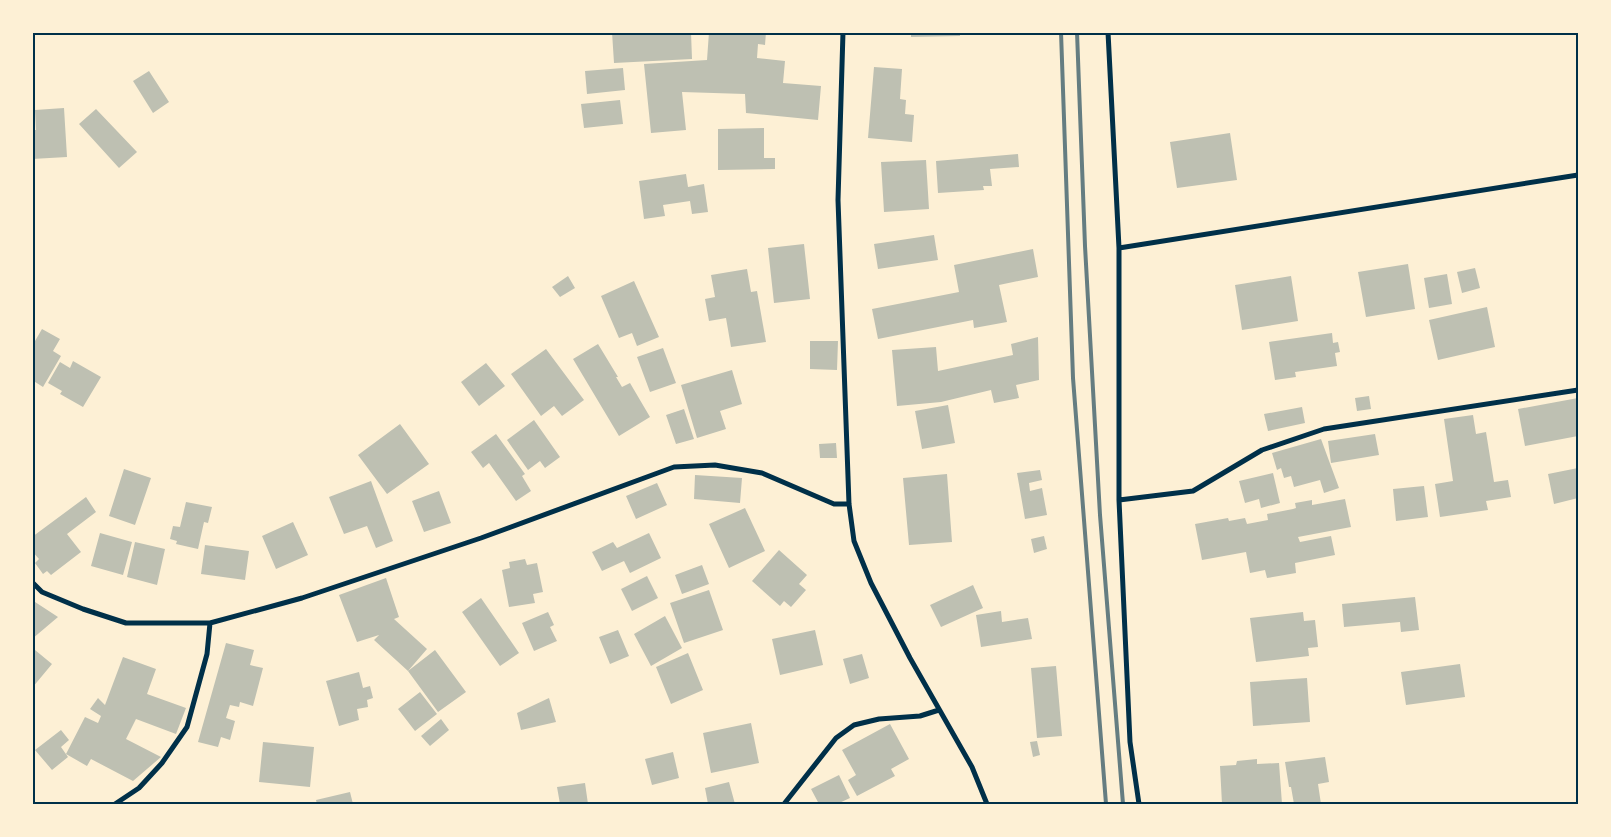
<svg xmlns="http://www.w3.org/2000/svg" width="1611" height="837" viewBox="0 0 1611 837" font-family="'Source Sans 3',sans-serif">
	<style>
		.building { fill: #bec0b2 }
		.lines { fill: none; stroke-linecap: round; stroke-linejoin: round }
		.minor { stroke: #003049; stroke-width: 5 }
		.rail { stroke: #657d81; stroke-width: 4 }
		.neatline { fill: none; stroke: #003049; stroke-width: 2 }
	</style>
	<rect width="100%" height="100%" fill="#fdf0d5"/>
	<path class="building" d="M612 32H691L692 59 614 63Z
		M709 32H766L765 45 758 44 757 58 785 61 783 83 821 86 818 120 746 113 745 94 682 92 686 130 651 133 644 64 707 60Z
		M911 32H960V36L911 37Z
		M874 67 902 69 900 99 906 100 905 114 914 115 912 142 868 138Z
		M623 68 625 90 587 94 585 71Z
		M149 71 169 102 153 113 133 81Z
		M620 100 623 124 584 128 581 104Z
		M64 108 67 157 32 159V130H36L35 110Z
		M96 109 137 152 119 168 79 124Z
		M764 128V158H775V169L718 170V129Z
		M1230 133 1237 180 1177 188 1170 142Z
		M1018 154 1019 167 990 169 992 186H983L984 190 938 193 936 161Z
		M926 160 929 209 884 212 881 162Z
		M686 174 688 187 704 184 708 212 692 214 690 201 663 205 665 216 644 219 639 181Z
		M934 235 938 260 878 269 874 244Z
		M804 244 810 299 774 303 768 248Z
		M1033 249 1038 277 999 285 1007 322 974 328 973 320 878 339 872 309 959 292 954 265Z
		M1408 264 1415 309 1366 317 1358 272Z
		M1475 268 1480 288 1462 293 1457 272Z
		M747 269 751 292 757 291 766 342 731 347 726 318 709 321 705 299 715 297 711 275Z
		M1447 274 1452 304 1429 308 1424 278Z
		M568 276 575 288 560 297 552 287Z
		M1291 276 1298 321 1242 330 1235 285Z
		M634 281 659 337 637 346 632 333 619 338 601 296Z
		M1487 307 1495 347 1438 360 1429 320Z
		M42 329 60 339 53 351 61 356 43 387 32 380V339L35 341Z
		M1332 333 1333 343 1338 342 1340 352 1335 353 1337 366 1295 372 1296 377 1275 380 1269 342Z
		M1038 337 1039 380 1016 385 1019 398 994 403 991 390 941 402 897 406 892 350 936 347 938 371 1013 355 1011 344Z
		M810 341H838L837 370 810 369Z
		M598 344 618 377H616L622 387 630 383 650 417 619 436 573 359Z
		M663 348 676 383 650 392 637 357Z
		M546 349 584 400 562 416 554 406 541 416 511 374Z
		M73 361 101 377 83 407 60 394 62 391 48 383 60 362 70 368Z
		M486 363 505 386 479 406 461 382Z
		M732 370 742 404 720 411 726 429 697 438 681 385Z
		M1369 396 1371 409 1357 411 1355 398Z
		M1578 398V436L1525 446 1518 409Z
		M948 405 955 443 922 449 915 411Z
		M1302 407 1305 423 1268 431 1264 414Z
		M684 409 694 439 676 444 666 415Z
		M1473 415 1476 434 1486 432 1494 482 1508 480 1511 497 1486 501 1488 510 1440 517 1435 484 1453 481 1444 419Z
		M534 420 560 457 545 468 540 461 528 470 507 440Z
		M400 424 429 464 387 494 358 455Z
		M496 434 525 474 522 476 531 491 516 501 489 463 483 468 471 452Z
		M1375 434 1379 455 1331 463 1328 441Z
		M1321 439 1339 488 1324 493 1320 480 1294 487 1291 476 1284 478 1281 468 1277 470 1272 453Z
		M836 443 837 458H820L819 444Z
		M1578 468V498L1554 504 1548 474Z
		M124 469 151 478 135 525 109 516Z
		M1040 470 1042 480 1029 483 1030 491 1042 488 1047 515 1025 519 1017 473Z
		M1273 473 1280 503 1261 508 1259 499 1245 503 1239 481Z
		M947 474 952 542 909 545 903 478Z
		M695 475 742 478 740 503 694 499Z
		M371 481 393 541 376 548 367 526 344 534 329 497Z
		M657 483 667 505 636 519 626 496Z
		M1424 486 1428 517 1396 521 1393 489Z
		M439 491 451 523 424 532 412 501Z
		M86 497 96 512 67 534 81 552 51 575 47 571 43 574 35 563 39 559 32 551V537Z
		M1345 499 1351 527 1298 537 1300 542 1331 536 1335 555 1295 563 1296 573 1267 578 1265 570 1250 573 1246 552 1202 560 1195 524 1228 518 1229 521 1245 518 1247 524 1268 520 1267 514 1293 509 1296 508 1295 503 1312 500V505Z
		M186 502 212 507 208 523 204 522 198 549 176 544 177 541 170 539 173 526 180 527Z
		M745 508 765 551 729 568 709 524Z
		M293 522 308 555 276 569 262 536Z
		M100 533 132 542 123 575 91 566Z
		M649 533 661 558 630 573 624 561 602 571 592 552 613 542 617 548Z
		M1044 536 1047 549 1034 553 1031 539Z
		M135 542 165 549 157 585 127 577Z
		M205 545 249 551 245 580 201 574Z
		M779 550 807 575 799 584 806 590 791 607 784 601 780 606 752 581Z
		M525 559 527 565 537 563 543 592 533 594 535 603 509 607 502 570 510 568 509 562Z
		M702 565 709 584 682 594 675 575Z
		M647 576 658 598 632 611 621 589Z
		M386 578 399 617 394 619 427 649 408 671 374 640 379 635 357 642 339 595Z
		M973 585 983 608 941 627 930 605Z
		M709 590 723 630 684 643 670 603Z
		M1415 597 1419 630 1401 632 1400 622 1344 627 1342 604Z
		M481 598 519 653 500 666 462 612Z
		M32 600 58 617 32 639Z
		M1001 611 1002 622 1028 618 1032 639 981 647 976 615Z
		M548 612 554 625 550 627 557 641 534 651 522 623Z
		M1303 612 1304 621 1315 620 1318 647 1308 648 1309 656 1256 662 1250 618Z
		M665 616 682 648 651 666 634 634Z
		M618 630 629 656 610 664 599 637Z
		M815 630 823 665 780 675 772 639Z
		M226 643 254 650 250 665 263 668 253 706 240 702 239 707 230 705 226 718 235 721 230 740 221 737 218 747 198 742Z
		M35 650 52 664 32 688V652Z
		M435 650 466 692 438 712 408 671Z
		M688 653 703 690 671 704 656 667Z
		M862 654 869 678 850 684 843 659Z
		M123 657 156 669 147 694 186 708 176 734 136 719 126 739 161 757 133 781 91 759 87 766 66 754 85 717 98 723 101 716 90 709 98 698 105 705Z
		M1460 664 1465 697 1406 705 1401 672Z
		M1056 666 1062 736 1037 738 1031 668Z
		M359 672 363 688 370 686 373 698 367 700 368 707 357 709 359 720 339 726 326 681Z
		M1307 678 1310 722 1253 726 1250 682Z
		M420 692 437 714 415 731 398 709Z
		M549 698 556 722 521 730 517 713Z
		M441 719 449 730 430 746 421 736Z
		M751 723 759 763 711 773 703 733Z
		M890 724 909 759 891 769 895 776 857 796 848 780 856 775 842 750Z
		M61 730 69 740 61 747 68 757 52 770 35 750Z
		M1037 741 1040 755 1033 757 1030 742Z
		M263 742 314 747 310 787 259 782Z
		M673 752 679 778 652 785 645 759Z
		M1325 757 1329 782 1318 784 1321 804H1294L1291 787H1289L1285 762Z
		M1257 759V764L1279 763 1282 804H1222L1220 766 1236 765 1237 761Z
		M839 775 850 798 837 804H819L811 789Z
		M729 782 735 804H708L705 788Z
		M585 783 588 804H560L557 787Z
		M350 792 353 804H317L316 800Z"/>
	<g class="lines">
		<path class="minor" d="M843 32 838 200 849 504 854 541 871 583 910 658 972 767 987 804
			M1108 32 1119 248V500L1130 742 1139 804
			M1119 248 1578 175
			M1119 500 1193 491 1262 450 1324 429 1578 390
			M32 582 42 592 83 609 126 623H210L302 598 481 538 674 467 715 465 762 473 834 504H849
			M115 804 139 788 162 763 187 727 207 654 210 623
			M784 804 836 738 854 725 879 719 920 716 939 710"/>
		<path class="rail" d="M1061 32 1073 378 1106 804
			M1077 32 1085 246 1100 515 1123 804"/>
	</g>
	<rect width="1611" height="837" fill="none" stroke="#fdf0d5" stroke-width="68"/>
	<rect x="34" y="34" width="1543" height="769" class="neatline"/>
</svg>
